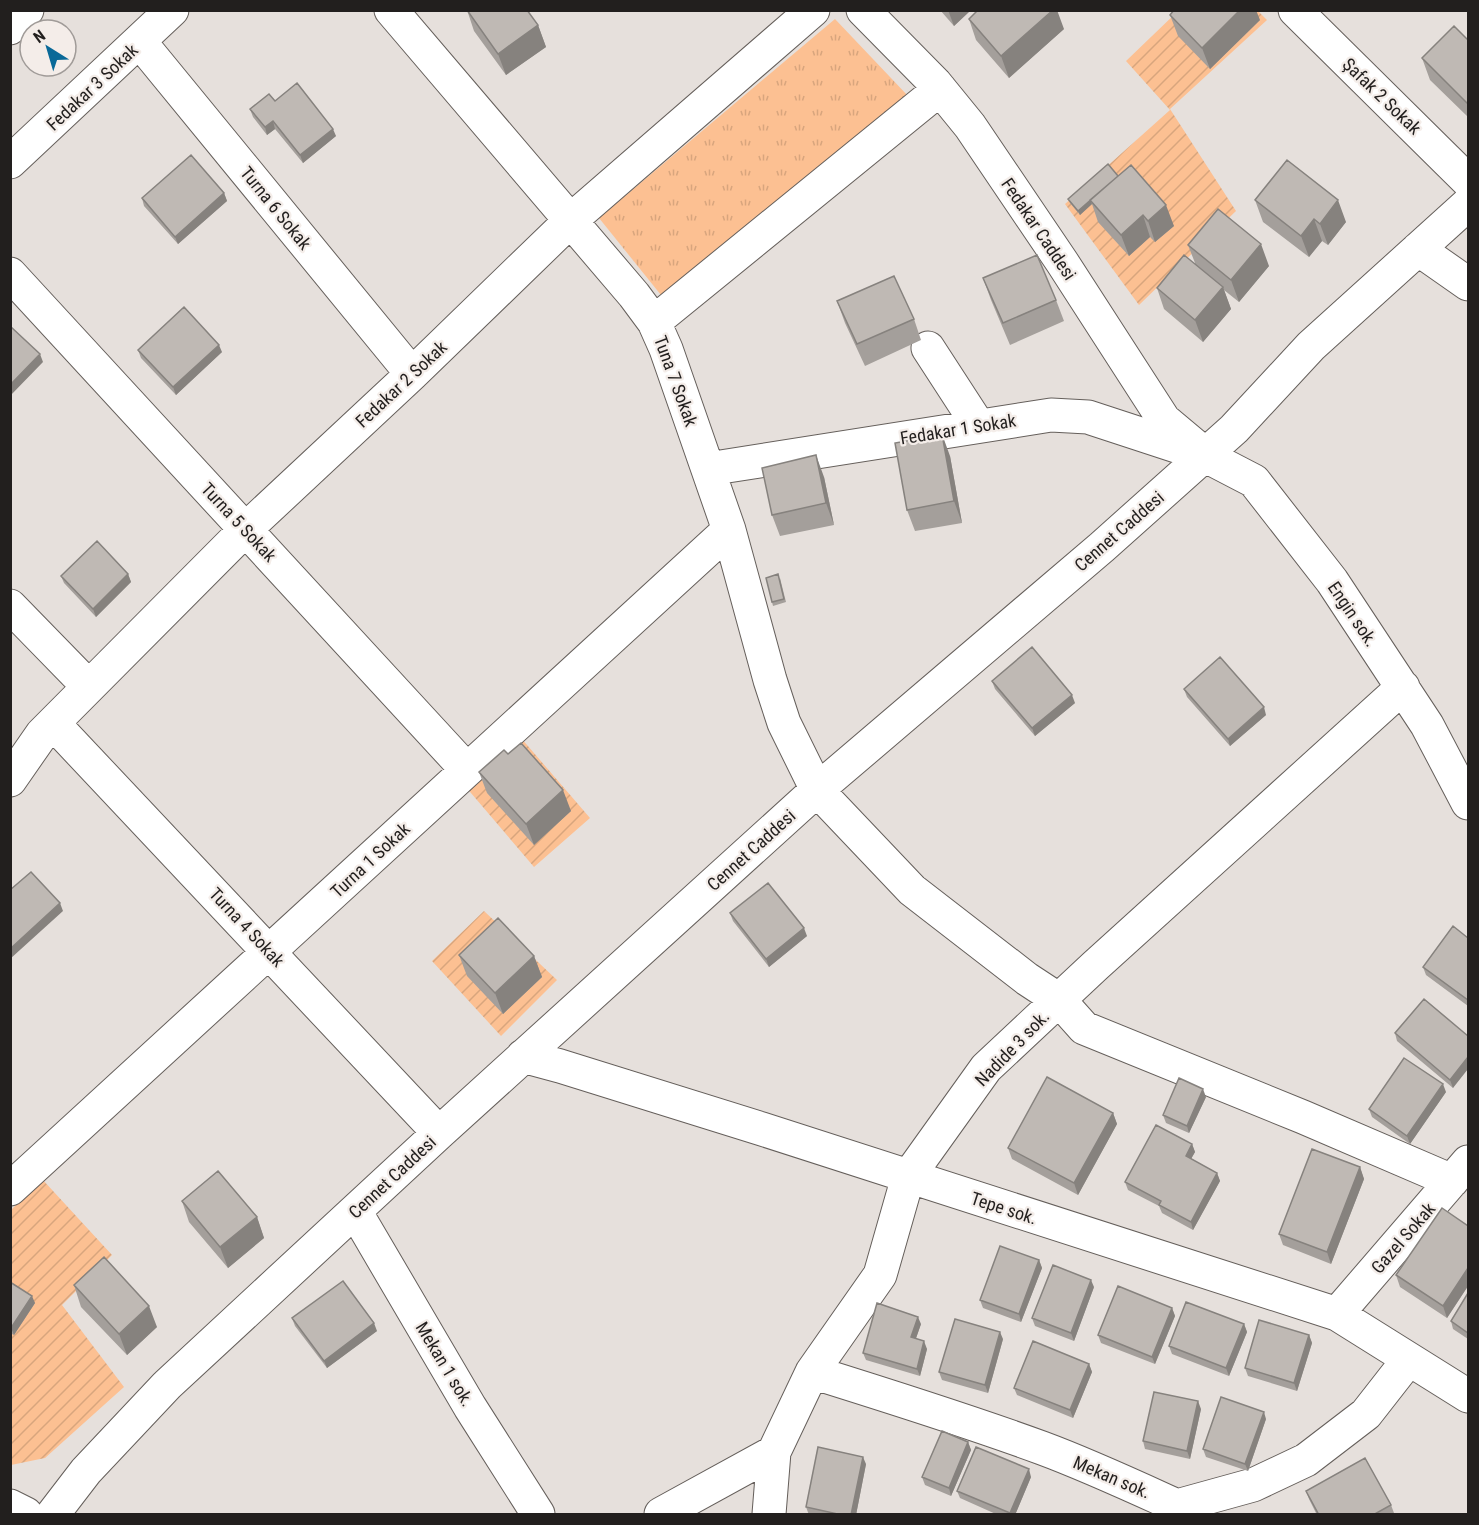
<svg xmlns="http://www.w3.org/2000/svg" width="1479" height="1525" viewBox="0 0 1479 1525" font-family="'Roboto Condensed',sans-serif">
	<style>
		.park { fill: url(#park-tufts) }
		.garden { fill: url(#garden-furrows) }
		.lines { fill: none; stroke-linecap: round; stroke-linejoin: round }
		.minor-casing { stroke: #655f5b; stroke-width: 35 }
		.minor { stroke: #fff; stroke-width: 33 }
		.wall { fill: #a49f9b }
		.shaded-wall { fill: #86827e }
		.building { fill: #bfb9b4; stroke: #86827e; stroke-width: 1.5 }
		.labels { text-anchor: middle; dominant-baseline: central; stroke-width: 4.5; stroke-linejoin: round; paint-order: stroke }
		.street-label { font-size: 18px; fill: #221f1e; stroke: #f4ede9 }
	</style>
	<defs>
		<pattern id="park-tufts" width="24" height="20" patternUnits="userSpaceOnUse" patternTransform="scale(1.5)"><rect width="24" height="20" fill="#fcc092"/><path d="M3 7l-1-3M5 7V3M7 7l1-3M15 17l-1-3M17 17v-4M19 17l1-3" fill="none" stroke="#d8a57d"/></pattern>
		<pattern id="garden-furrows" width="10" height="10" patternUnits="userSpaceOnUse" patternTransform="scale(1.5)"><rect width="10" height="10" fill="#fcc092"/><path d="M-1 1l2-2M0 10L10 0M9 11l2-2" fill="none" stroke="#d8a57d"/></pattern>
	</defs>
	<rect width="100%" height="100%" fill="#e6e0dc"/>
	<path class="park" d="M835 19 909 97 665 300 599 218Z"/>
	<path class="garden" d="M1178 11H1258L1267 20 1170 109 1236 211 1139 305 1065 204 1170 110 1126 61Z
		M521 738 590 818 534 867 465 786Z
		M484 911 557 980 501 1036 432 961Z
		M42 1179 112 1255 62 1305 124 1387 45 1458 11 1465V1210Z"/>
	<g class="lines">
		<defs>
			<path id="minor" d="M391 10 634 295 654 322 666 349 729 530 770 680 784 723 817 790 912 890 1027 979 1059 1000 1084 1028 1303 1117 1452 1181
				M863 10 935 83 970 126 1062 262 1164 420 1195 446
				M1295 10 1468 181
				M10 28 27 10
				M140 42 412 374
				M10 162 172 10
				M1418 249 1468 284
				M10 274 467 770
				M654 322 940 89
				M928 348 978 425
				M708 469 1051 415 1088 417 1204 455 1254 481 1332 581 1427 725 1468 803
				M10 606 88 686
				M53 723 439 1133
				M10 780 42 734 246 529 412 374 571 220 813 10
				M523 1056 560 1066 762 1129 1337 1314 1468 1396
				M10 1189 729 530
				M355 1211 470 1407 538 1514
				M1337 1314 1468 1162
				M812 1372C889 1396 966 1420 1042 1448 1088 1465 1133 1486 1177 1506L1253 1485 1306 1460 1366 1414 1409 1359
				M10 1506 26 1514
				M53 1514 86 1471 167 1385 439 1133 817 790 1102 547 1234 429 1311 346 1468 204
				M661 1514 774 1452 812 1372 880 1275 908 1177 986 1068 1095 966 1403 687
				M769 1514 774 1452"/>
		</defs>
		<use href="#minor" class="minor-casing"/>
		<use href="#minor" class="minor"/>
	</g>
	<path class="wall" d="M467 10 538 25 546 47 506 75 474 31Z
		M940 10H971L954 26Z
		M1170 15 1260 20 1210 69 1178 36Z
		M969 19 1064 29 1009 78 976 40Z
		M1468 40V117L1430 80 1422 58Z
		M275 101 336 136 303 163 275 129 267 135 253 117 250 109Z
		M1118 176 1174 226 1155 242 1150 237 1129 256 1098 222 1092 204 1080 215 1070 203 1068 199Z
		M224 193 227 201 178 244 144 206 142 198Z
		M1255 200 1346 222 1328 245 1322 241 1309 257 1263 222Z
		M1188 245 1269 266 1239 302 1224 290 1231 309 1203 342 1164 309 1157 288 1195 263Z
		M983 278 1056 300 1064 321 1010 345 991 300Z
		M837 301 914 319 921 340 865 366 845 323Z
		M138 350 222 352 176 395 141 358Z
		M950 456 962 523 915 531 907 510Z
		M824 477 834 525 780 536 772 515Z
		M128 574 131 582 96 617 64 583 61 576Z
		M780 578 786 602 773 606 772 602Z
		M992 681 1075 703 1035 736 995 689Z
		M1184 689 1266 715 1230 746 1187 697Z
		M508 754 571 811 534 845 487 793 479 772Z
		M730 913 807 936 769 967 733 921Z
		M1468 938V1006L1426 975 1423 967Z
		M459 955 534 956 542 977 503 1014 467 976Z
		M1395 1033 1468 1036 1453 1088 1397 1041Z
		M1446 1092 1410 1144 1372 1117 1369 1109Z
		M1206 1097 1189 1133 1166 1123 1163 1115Z
		M1113 1113 1117 1124 1078 1195 1012 1159 1008 1148Z
		M1192 1144 1195 1152 1191 1159 1217 1173 1220 1181 1193 1230 1162 1213 1159 1206 1128 1190 1125 1182Z
		M1360 1167 1364 1179 1331 1264 1283 1245 1279 1234Z
		M182 1201 257 1217 264 1238 228 1268 189 1222Z
		M1468 1226V1286L1447 1318 1400 1287 1396 1275Z
		M1039 1260 1042 1268 1021 1322 983 1308 980 1300Z
		M10 1282 35 1303 14 1335 10 1333Z
		M74 1285 157 1327 127 1355 81 1307Z
		M1094 1287 1074 1341 1035 1326 1032 1318Z
		M1468 1293V1339L1453 1329 1451 1321Z
		M1172 1308 1175 1316 1155 1364 1101 1343 1098 1335Z
		M292 1318 377 1331 327 1368 295 1326Z
		M921 1324 916 1338 927 1349 920 1376 866 1360 863 1353Z
		M1244 1324 1247 1332 1229 1376 1172 1354 1169 1346Z
		M1309 1335 1312 1343 1297 1391 1248 1376 1245 1368Z
		M1003 1339 988 1393 942 1380 939 1372Z
		M1089 1364 1092 1372 1073 1418 1017 1395 1014 1388Z
		M1201 1409 1190 1459 1145 1449 1143 1441Z
		M1266 1419 1248 1471 1206 1457 1203 1449Z
		M968 1442 971 1450 951 1496 925 1485 922 1477Z
		M866 1464 856 1515H809L806 1507Z
		M1031 1477 1015 1515H998L960 1498 957 1491Z
		M1306 1491 1391 1505 1394 1513 1390 1515H1317L1309 1499Z"/>
	<path class="shaded-wall" d="M948 10H971L954 26Z
		M1053 10H1057L1064 29 1009 78 1001 56Z
		M1240 10H1256L1260 20 1210 69 1202 48Z
		M538 25 546 47 506 75 498 54Z
		M273 121 275 129 267 135 265 127Z
		M333 129 336 136 303 163 300 155Z
		M1118 176 1090 200 1092 204 1080 215 1078 211Z
		M224 193 227 201 178 244 175 237Z
		M1338 200 1346 222 1328 245 1320 224Z
		M1166 205 1174 226 1155 242 1148 221Z
		M1143 215 1150 237 1129 256 1121 235Z
		M1314 219 1322 241 1309 257 1301 236Z
		M1261 244 1269 266 1239 302 1231 280Z
		M1223 287 1231 309 1203 342 1195 320Z
		M219 345 222 352 176 395 173 387Z
		M40 354 43 362 10 396V385Z
		M942 434 950 456 962 523 954 501Z
		M816 455 824 477 834 525 826 503Z
		M128 574 131 582 96 617 93 609Z
		M1072 695 1075 703 1035 736 1032 728Z
		M1264 707 1266 715 1230 746 1228 739Z
		M563 790 571 811 534 845 526 824Z
		M60 903 63 911 10 959V949Z
		M804 928 807 936 769 967 766 959Z
		M534 956 542 977 503 1014 495 993Z
		M1468 1057V1069L1453 1088 1450 1080Z
		M1443 1084 1446 1092 1410 1144 1407 1136Z
		M1203 1089 1206 1097 1189 1133 1187 1126Z
		M1113 1113 1117 1124 1078 1195 1074 1183Z
		M1192 1144 1195 1152 1188 1164 1186 1156Z
		M1360 1167 1364 1179 1331 1264 1327 1252Z
		M1217 1173 1220 1181 1193 1230 1191 1222Z
		M257 1217 264 1238 228 1268 220 1247Z
		M1039 1260 1042 1268 1021 1322 1019 1314Z
		M1468 1268V1286L1447 1318 1443 1306Z
		M1091 1280 1094 1287 1074 1341 1071 1333Z
		M32 1296 35 1303 14 1335 11 1328Z
		M149 1306 157 1327 127 1355 119 1334Z
		M1172 1308 1175 1316 1155 1364 1152 1357Z
		M918 1317 921 1324 914 1344 911 1337Z
		M374 1323 377 1331 327 1368 324 1361Z
		M1244 1324 1247 1332 1229 1376 1226 1368Z
		M1000 1332 1003 1339 988 1393 985 1385Z
		M1309 1335 1312 1343 1297 1391 1294 1383Z
		M924 1341 927 1349 920 1376 917 1369Z
		M1089 1364 1092 1372 1073 1418 1070 1410Z
		M1198 1401 1201 1409 1190 1459 1187 1451Z
		M1264 1412 1266 1419 1248 1471 1245 1464Z
		M968 1442 971 1450 951 1496 949 1488Z
		M863 1457 866 1464 856 1515H851Z
		M1029 1469 1031 1477 1015 1515H1011L1010 1513Z"/>
	<path class="building" d="M467 10H527L538 25 498 54Z
		M978 10H1053L1001 56 969 19Z
		M1174 10H1240L1202 48 1170 15Z
		M1454 26 1468 40V104L1422 58Z
		M297 83 333 129 300 155 273 121 265 127 250 109 269 94 275 101Z
		M191 155 224 193 175 237 142 198Z
		M1287 160 1338 200 1320 224 1314 219 1301 236 1255 200Z
		M1108 164 1118 176 1078 211 1068 199Z
		M1131 165 1166 205 1148 221 1143 215 1121 235 1090 200Z
		M1218 209 1261 244 1231 280 1188 245Z
		M1037 255 1056 300 1003 323 983 278Z
		M1184 255 1223 287 1195 320 1157 288Z
		M894 276 914 319 857 344 837 301Z
		M184 307 219 345 173 387 138 350Z
		M10 326 40 354 10 385Z
		M942 434 954 501 907 510 895 443Z
		M816 455 826 503 772 515 762 468Z
		M97 541 128 574 93 609 61 576Z
		M778 574 784 599 772 602 766 578Z
		M1032 647 1072 695 1032 728 992 681Z
		M1220 657 1264 707 1228 739 1184 689Z
		M521 743 563 790 526 824 479 772 504 750 508 754Z
		M31 872 60 903 10 949V890Z
		M768 883 804 928 766 959 730 913Z
		M498 918 534 956 495 993 459 955Z
		M1453 926 1468 938V1000L1423 967Z
		M1424 999 1468 1036V1057L1450 1080 1395 1033Z
		M1404 1058 1443 1084 1407 1136 1369 1109Z
		M1047 1077 1113 1113 1074 1183 1008 1148Z
		M1179 1078 1203 1089 1187 1126 1163 1115Z
		M1156 1125 1192 1144 1186 1156 1217 1173 1191 1222 1159 1205 1161 1201 1125 1182Z
		M1312 1149 1360 1167 1327 1252 1279 1234Z
		M218 1171 257 1217 220 1247 182 1201Z
		M1442 1208 1468 1226V1268L1443 1306 1396 1275Z
		M1000 1246 1039 1260 1019 1314 980 1300Z
		M104 1257 149 1306 119 1334 74 1285Z
		M1053 1265 1091 1280 1071 1333 1032 1318Z
		M343 1281 374 1323 324 1361 292 1318Z
		M10 1282 32 1296 11 1328 10 1327Z
		M1118 1286 1172 1308 1152 1357 1098 1335Z
		M1468 1293V1333L1451 1321Z
		M1186 1302 1244 1324 1226 1368 1169 1346Z
		M877 1303 918 1317 911 1337 924 1341 917 1369 863 1353Z
		M955 1319 1000 1332 985 1385 939 1372Z
		M1259 1320 1309 1335 1294 1383 1245 1368Z
		M1033 1341 1089 1364 1070 1410 1014 1388Z
		M1154 1392 1198 1401 1187 1451 1143 1441Z
		M1221 1397 1264 1412 1245 1464 1203 1449Z
		M942 1431 968 1442 949 1488 922 1477Z
		M818 1447 863 1457 851 1515H842L806 1507Z
		M976 1447 1029 1469 1010 1513 957 1491Z
		M1365 1458 1391 1505 1373 1515H1319L1306 1491Z"/>
	<g class="labels">
		<g class="street-label">
			<text transform="translate(92 87) rotate(-43)">Fedakar 3 Sokak</text>
			<text transform="translate(1382 96) rotate(44)">Şafak 2 Sokak</text>
			<text transform="translate(276 208) rotate(51)">Turna 6 Sokak</text>
			<text transform="translate(1039 229) rotate(56)">Fedakar Caddesi</text>
			<text transform="translate(676 381) rotate(70)">Tuna 7 Sokak</text>
			<text transform="translate(401 384) rotate(-43)">Fedakar 2 Sokak</text>
			<text transform="translate(958 429) rotate(-9)">Fedakar 1 Sokak</text>
			<text transform="translate(239 522) rotate(47)">Turna 5 Sokak</text>
			<text transform="translate(1119 531) rotate(-41)">Cennet Caddesi</text>
			<text transform="translate(1353 614) rotate(56)">Engin sok.</text>
			<text transform="translate(751 850) rotate(-42)">Cennet Caddesi</text>
			<text transform="translate(370 860) rotate(-43)">Turna 1 Sokak</text>
			<text transform="translate(247 927) rotate(47)">Turna 4 Sokak</text>
			<text transform="translate(1012 1048) rotate(-46)">Nadide 3 sok.</text>
			<text transform="translate(392 1177) rotate(-43)">Cennet Caddesi</text>
			<text transform="translate(1004 1208) rotate(18)">Tepe sok.</text>
			<text transform="translate(1403 1238) rotate(-49)">Gazel Sokak</text>
			<text transform="translate(445 1364) rotate(59)">Mekan 1 sok.</text>
			<text transform="translate(1112 1477) rotate(23)">Mekan sok.</text>
		</g>
	</g>
	<rect width="1479" height="1525" fill="none" stroke="#221f1e" stroke-width="24"/>
	<g transform="translate(48 48) rotate(323)"><circle r="28" fill="#f4ede9" stroke="#a09b98" stroke-width="1.5"/>
	<path d="M0-4.5L10 22L0 15L-10 22Z" fill="#096998"/>
	<text y="-9" font-size="16" font-weight="bold" text-anchor="middle" fill="#221f1e">N</text>
	</g>
</svg>
